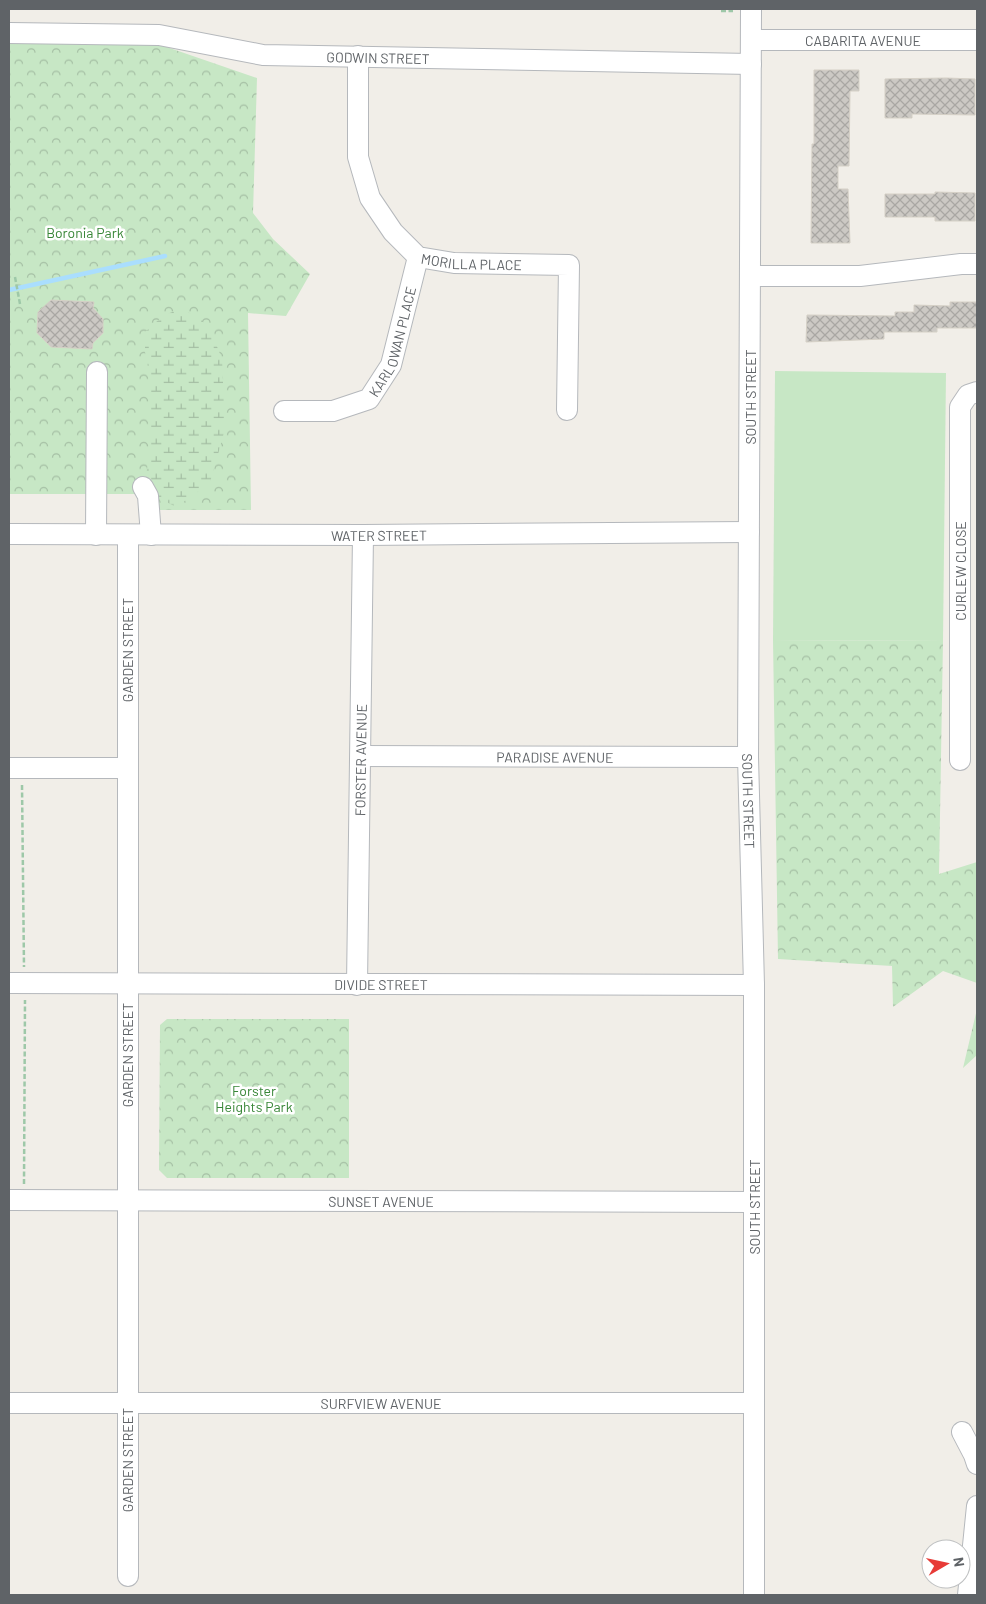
<svg xmlns="http://www.w3.org/2000/svg" width="986" height="1604" viewBox="0 0 986 1604" font-family="Barlow,sans-serif">
	<style>
		.green { fill: #c7e7c5 }
		.forest { fill: url(#forest-crowns) }
		.wetland { fill: url(#wetland-marsh) }
		.lines { fill: none; stroke-linecap: round; stroke-linejoin: round }
		.stream { stroke: #aadefe; stroke-width: 4.5 }
		.building { fill: url(#building-cross-hatch); stroke: #d5d0c6 }
		.minor-casing { stroke: #b5b8bc; stroke-width: 22 }
		.path { stroke: #9ec8a8; stroke-width: 2.5; stroke-dasharray: 5 2.5; stroke-linecap: butt }
		.minor { stroke: #fff; stroke-width: 20 }
		.labels { text-anchor: middle; dominant-baseline: central; stroke-width: 5; stroke-linejoin: round; paint-order: stroke }
		.street-label { font-size: 14px; fill: #5f6367; stroke: #fff }
		.park-label { font-size: 14px; fill: #388637; stroke: #fff }
	</style>
	<defs>
		<pattern id="forest-crowns" width="20" height="18" patternUnits="userSpaceOnUse" patternTransform="scale(1.25)"><rect width="20" height="18" fill="#c7e7c5"/><path d="M2 6a3 3 0 1 1 6 0M12 15a3 3 0 1 1 6 0" fill="none" stroke="#a5bfa4"/></pattern>
		<pattern id="wetland-marsh" width="20" height="14" patternUnits="userSpaceOnUse" patternTransform="scale(1.25)"><rect width="20" height="14" fill="#c7e7c5"/><path d="M1 5h8M5 5V1M11 12h8M15 12V8" fill="none" stroke="#a5bfa4"/></pattern>
		<pattern id="building-cross-hatch" width="8" height="8" patternUnits="userSpaceOnUse" patternTransform="scale(1.25)"><rect width="8" height="8" fill="#ccc9c4"/><path d="M0 0l8 8M0 8l8-8" fill="none" stroke="#a9a7a3"/></pattern>
	</defs>
	<rect width="100%" height="100%" fill="#f1eee8"/>
	<path class="green" d="M775 371 946 373 943 641 773 640Z"/>
	<path class="forest" d="M9 42 158 44 257 78 253 213 273 239 310 274 286 316 248 313 251 510H159L158 494H9Z
		M773 640 943 641 939 874 977 862V983L943 971 893 1007 892 966 778 959Z
		M977 1009V1055L963 1068Z
		M167 1019H349V1178H167L159 1170 160 1025Z"/>
	<path class="wetland" d="M181 309 200 318 212 334 222 359 225 429 210 483 176 507 159 498 146 477 151 439V383L145 352V332L164 315Z"/>
	<g class="lines">
		<path class="stream" d="M9 290 165 256"/>
	</g>
	<path class="building" d="M814 70H859V91H850L849 166H838V189H848L850 243H811L812 144H814Z
		M946 78 975 79V115L912 114V118H885V79Z
		M935 192 975 193V221H935V217H885V194H935Z
		M51 300 94 302 93 308 103 319V333L93 343 92 349 51 347 37 333 38 312Z
		M950 302H977V328H937V332H884V339L806 342 807 315 895 316V312H914V305L950 306Z"/>
	<g class="lines">
		<defs>
			<g id="minor">
				<path id="s1" d="M751 9 748 757 754 985V1595"/>
				<path id="s2" d="M9 33 159 35 263 55 751 64"/>
				<path id="s3" d="M751 40H977"/>
				<path id="s4" d="M358 56V157L370 198 393 232 418 257 454 263 569 265 567 410"/>
				<path d="M750 276H860L961 264H977"/>
				<path id="s5" d="M284 411H333L369 399 391 365 418 257"/>
				<path d="M143 487 148 496 151 535"/>
				<path id="s6" d="M9 534 363 535 749 532"/>
				<path d="M96 535 97 372"/>
				<path d="M128 535V1576"/>
				<path id="s7" d="M361 756 748 757"/>
				<path d="M960 760V407L968 395 977 392"/>
				<path d="M9 768H127"/>
				<path id="s8" d="M9 983 754 985"/>
				<path id="s9" d="M357 985 363 535"/>
				<path id="s10" d="M9 1200 754 1202"/>
				<path id="s11" d="M9 1403H754"/>
				<path d="M962 1432 974 1455 977 1464"/>
				<path d="M968 1595 977 1506"/>
			</g>
		</defs>
		<use href="#minor" class="minor-casing"/>
		<path class="path" d="M721 11H733
			M15 277 20 304
			M22 785 24 967
			M24 1184 25 1000"/>
		<use href="#minor" class="minor"/>
	</g>
	<g class="labels">
		<g class="street-label">
			<text stroke="none"><textPath href="#s3" startOffset="112">CABARITA AVENUE</textPath></text>
			<text stroke="none"><textPath href="#s2" startOffset="371">GODWIN STREET</textPath></text>
			<text stroke="none"><textPath href="#s4" startOffset="274">MORILLA PLACE</textPath></text>
			<text stroke="none"><textPath href="#s5" startOffset="150">KARLOWAN PLACE</textPath></text>
			<text transform="translate(750 397) rotate(-90)">SOUTH STREET</text>
			<text stroke="none"><textPath href="#s6" startOffset="370">WATER STREET</textPath></text>
			<text transform="translate(960 571) rotate(-90)">CURLEW CLOSE</text>
			<text transform="translate(127 650) rotate(-90)">GARDEN STREET</text>
			<text stroke="none"><textPath href="#s7" startOffset="194">PARADISE AVENUE</textPath></text>
			<text stroke="none"><textPath href="#s9" startOffset="225">FORSTER AVENUE</textPath></text>
			<text stroke="none"><textPath href="#s1" startOffset="792">SOUTH STREET</textPath></text>
			<text stroke="none"><textPath href="#s8" startOffset="372">DIVIDE STREET</textPath></text>
			<text transform="translate(127 1055) rotate(-90)">GARDEN STREET</text>
			<text stroke="none"><textPath href="#s10" startOffset="372">SUNSET AVENUE</textPath></text>
			<text transform="translate(754 1207) rotate(-90)">SOUTH STREET</text>
			<text stroke="none"><textPath href="#s11" startOffset="372">SURFVIEW AVENUE</textPath></text>
			<text transform="translate(127 1460) rotate(-90)">GARDEN STREET</text>
		</g>
		<g class="park-label">
			<text x="85" y="232">Boronia Park</text>
			<text x="254" y="1090">Forster<tspan x="254" dy="16">Heights Park</tspan></text>
		</g>
	</g>
	<rect width="986" height="1604" fill="none" stroke="#5f6367" stroke-width="20"/>
	<g transform="translate(946 1564) rotate(81)"><circle r="24" fill="#ffffff" stroke="#bfc1c2"/>
	<path d="M0-4L9 19L0 12L-9 19Z" fill="#e73b37"/>
	<text y="-8" font-size="14" font-weight="bold" text-anchor="middle" fill="#5f6367">N</text>
	</g>
</svg>
